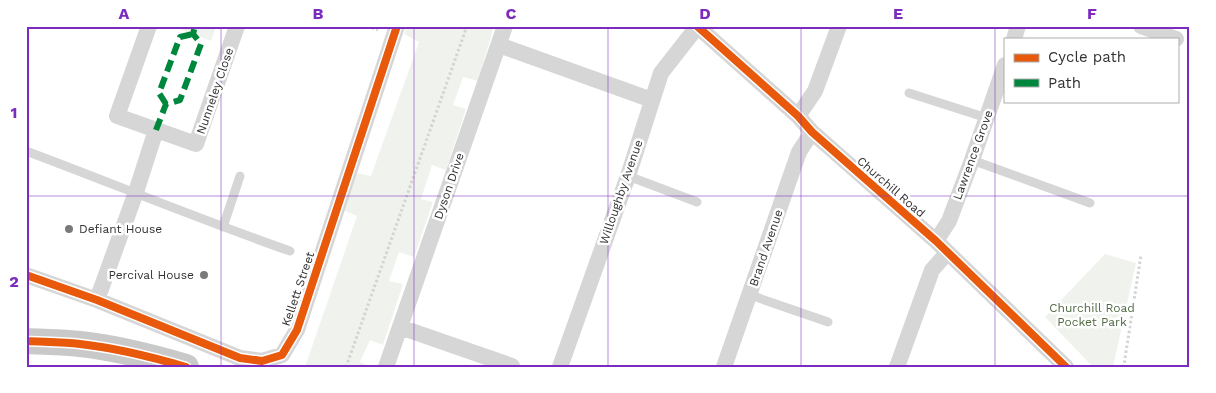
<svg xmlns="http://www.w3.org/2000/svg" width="1216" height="393" viewBox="0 0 1216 393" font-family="'Work Sans',sans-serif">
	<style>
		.green { fill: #f0f3ed }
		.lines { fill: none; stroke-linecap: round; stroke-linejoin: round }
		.path { stroke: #d4d4d4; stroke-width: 3; stroke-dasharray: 2.5 2.5; stroke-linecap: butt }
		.lane { stroke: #d6d6d6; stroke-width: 9 }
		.street { stroke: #d6d6d6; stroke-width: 16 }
		.primary { stroke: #c9c9c9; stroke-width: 26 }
		.quiet { stroke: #00873e; stroke-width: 6; stroke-dasharray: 12 6; stroke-linecap: butt }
		.cycleway-casing { stroke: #fff; stroke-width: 11 }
		.cycleway { stroke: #e8590c; stroke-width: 8 }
		.grid { fill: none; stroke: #7b2cbf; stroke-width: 1; stroke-opacity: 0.55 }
		.poi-dot { fill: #7a7a7a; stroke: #fff; stroke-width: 2 }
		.labels { text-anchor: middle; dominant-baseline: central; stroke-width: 5; stroke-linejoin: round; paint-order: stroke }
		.street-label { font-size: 12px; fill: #323232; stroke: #fff }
		.poi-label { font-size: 12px; fill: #323232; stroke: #fff; text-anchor: start }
		.park-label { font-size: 12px; fill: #516a43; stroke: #fff }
		.neatline { fill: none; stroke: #7b2cbf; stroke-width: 2 }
		.grid-label { font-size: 16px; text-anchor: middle; font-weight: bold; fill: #7b2cbf }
	</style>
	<rect width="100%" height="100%" fill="#fff"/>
	<path class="green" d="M177 26H216L211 41 177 28Z
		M407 26H494L478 81 463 77 453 105 466 109 446 170 432 165 421 199 433 202 414 257 399 252 389 281 403 284 383 345 370 340 360 362 372 367H305L357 216 343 210 357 173 371 176 419 42 404 34Z
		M1105 254 1136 263 1113 367H1093L1045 317Z"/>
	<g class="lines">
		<path class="path" d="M367 26 378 30
			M346 367 467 26
			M1122 367 1124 365 1141 255"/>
		<path class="lane" d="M909 93 987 118
			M26 151C114 184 201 220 290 251
			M972 160 1090 203
			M628 176 697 202
			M223 227 240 176
			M750 295 828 322"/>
		<path class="street" d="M149 26 117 116 196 144 237 26
			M697 26 798 116 812 132 936 241 1066 367
			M1141 26 1176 39
			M1014 39 1018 26
			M499 45 652 100
			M798 116 815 91 839 26
			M936 241 949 221 972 160 1005 65
			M26 275 97 300 240 358 262 361 282 355 297 330 397 26
			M97 300 136 192 156 130
			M400 327 512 366
			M386 367 505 26
			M560 367 628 176 661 73 697 27
			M724 367 799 152 812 132
			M897 367 932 270 947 253"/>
		<path class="primary" d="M26 341C44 342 63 342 80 344 117 348 152 357 186 367"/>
		<path class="quiet" d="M166 104 159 93 180 37 193 34
			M156 130 166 104 180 100 201 44 193 34 195 26"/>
		<defs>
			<path id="cycleway" d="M697 26 798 116 812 132 936 241 1066 367
				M26 275 97 300 240 358 262 361 282 355 297 330 397 26
				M26 341C44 342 63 342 80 344 117 348 152 357 186 367"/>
		</defs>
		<use href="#cycleway" class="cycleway-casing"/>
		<use href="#cycleway" class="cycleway"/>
	</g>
	<path class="grid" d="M221 26V367M414 26V367M608 26V367M801 26V367M995 26V367M26 196H1190"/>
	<g class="poi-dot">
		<circle cx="69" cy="229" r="5"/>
		<circle cx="204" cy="275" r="5"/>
	</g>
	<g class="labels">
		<g class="street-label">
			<text transform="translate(215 91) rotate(-71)">Nunneley Close</text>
			<text transform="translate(973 155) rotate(-70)">Lawrence Grove</text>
			<text transform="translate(449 186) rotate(-71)">Dyson Drive</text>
			<text transform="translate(891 187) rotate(41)">Churchill Road</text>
			<text transform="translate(621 192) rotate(-71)">Willoughby Avenue</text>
			<text transform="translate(766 248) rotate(-71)">Brand Avenue</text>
			<text transform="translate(298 289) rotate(-71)">Kellett Street</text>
		</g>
		<g class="poi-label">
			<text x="79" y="229">Defiant House</text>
			<text x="194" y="275" text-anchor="end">Percival House</text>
		</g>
		<g class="park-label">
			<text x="1092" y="308">Churchill Road<tspan x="1092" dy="14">Pocket Park</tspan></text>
		</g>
	</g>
	<rect width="1216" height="393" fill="none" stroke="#ffffff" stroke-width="55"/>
	<rect x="1004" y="38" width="175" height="65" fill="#ffffff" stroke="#adadad"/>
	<rect x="1014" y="54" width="25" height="8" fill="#e8590c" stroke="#adadad"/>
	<text x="1048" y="62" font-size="15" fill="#323232">Cycle path</text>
	<rect x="1014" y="79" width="25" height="8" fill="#00873e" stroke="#adadad"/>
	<text x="1048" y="88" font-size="15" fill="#323232">Path</text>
	<rect x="28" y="28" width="1160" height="338" class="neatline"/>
	<g class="grid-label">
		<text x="124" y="19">A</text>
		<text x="318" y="19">B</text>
		<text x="511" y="19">C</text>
		<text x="705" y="19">D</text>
		<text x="898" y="19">E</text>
		<text x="1092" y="19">F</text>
		<text x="14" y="118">1</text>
		<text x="14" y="287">2</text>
	</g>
</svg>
